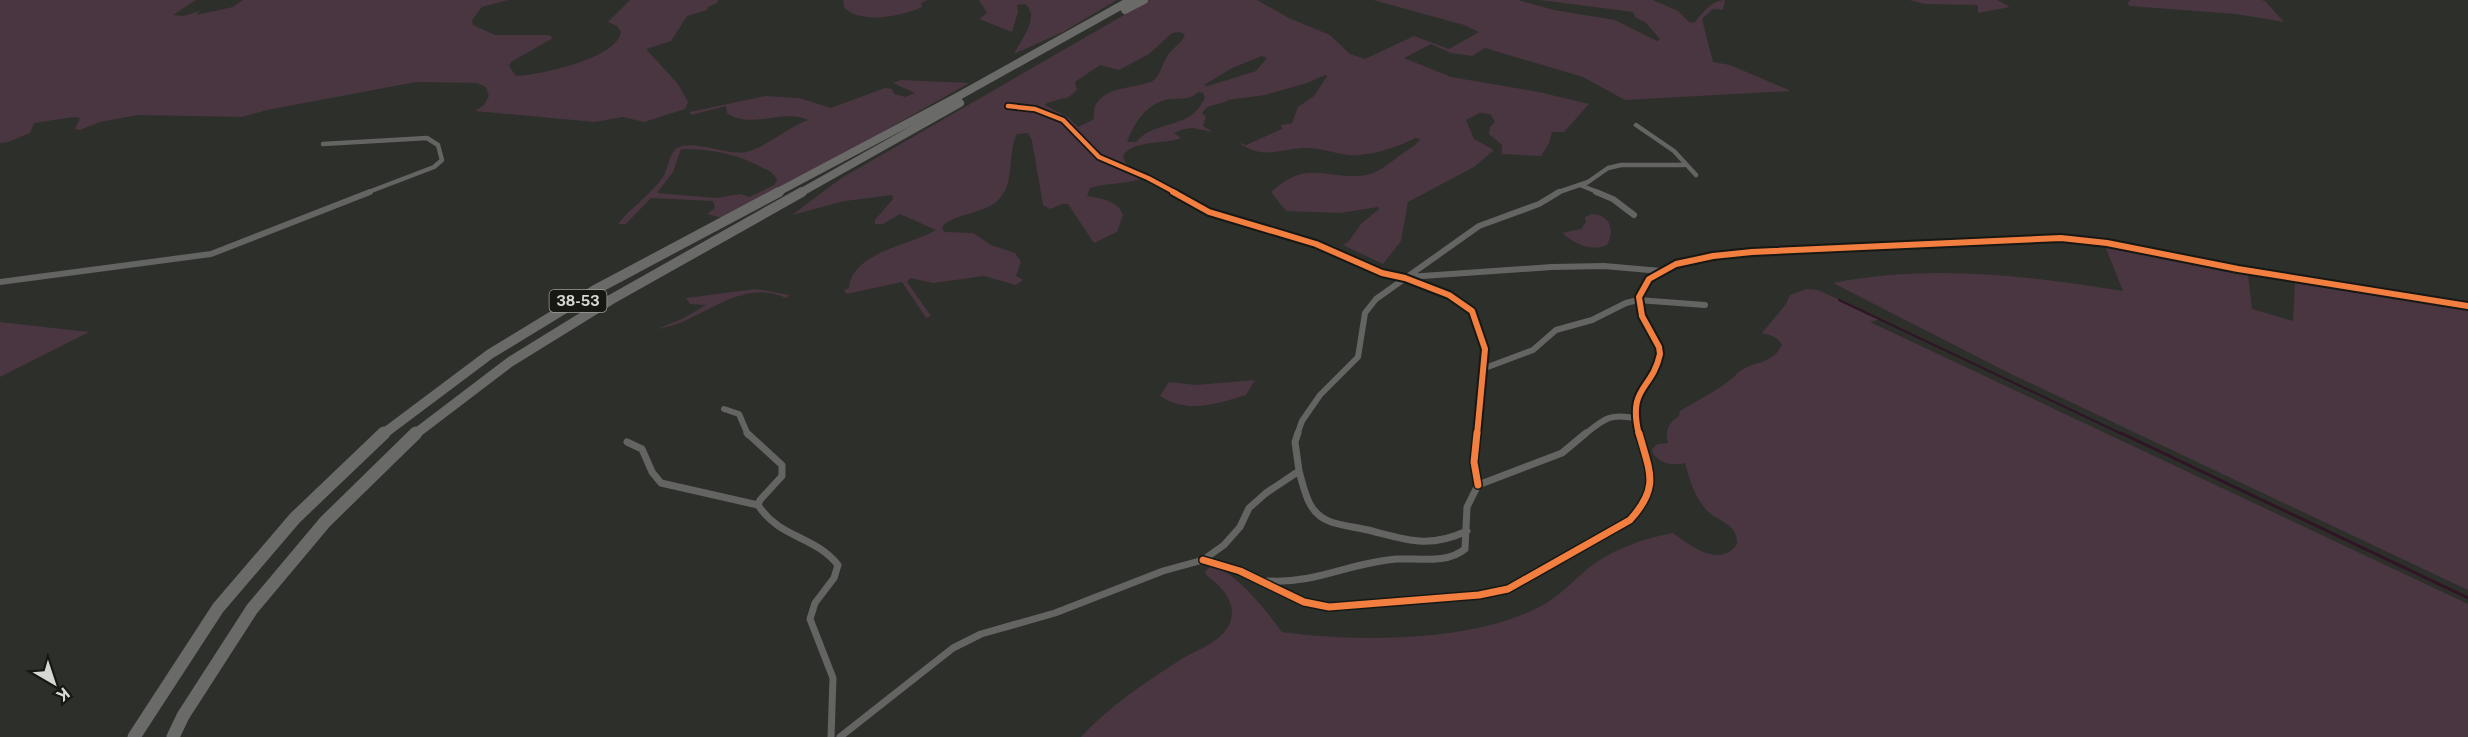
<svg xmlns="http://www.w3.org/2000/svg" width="2468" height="737" viewBox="0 0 2468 737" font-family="'Public Sans',sans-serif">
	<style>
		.green { fill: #4a3641; fill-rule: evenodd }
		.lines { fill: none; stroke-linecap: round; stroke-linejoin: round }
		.stream-far1 { stroke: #2f1525; stroke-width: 2 }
		.stream { stroke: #2f1525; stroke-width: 3 }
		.street-far2 { stroke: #646563; stroke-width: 4.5 }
		.street-far1 { stroke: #646563; stroke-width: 6 }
		.street { stroke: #646563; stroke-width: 7 }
		.highway-far2 { stroke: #6a6b69; stroke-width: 8 }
		.highway-far1 { stroke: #6a6b69; stroke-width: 10 }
		.highway { stroke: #6a6b69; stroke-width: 13 }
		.cycleway-far2-casing { stroke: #171814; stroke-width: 8 }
		.cycleway-far1-casing { stroke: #171814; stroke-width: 10 }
		.cycleway-casing { stroke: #171814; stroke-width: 10 }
		.cycleway-far2 { stroke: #f27e40; stroke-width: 4.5 }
		.cycleway-far1 { stroke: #f27e40; stroke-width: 6 }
		.cycleway { stroke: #f27e40; stroke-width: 7 }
		.labels { text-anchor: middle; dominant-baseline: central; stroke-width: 6; stroke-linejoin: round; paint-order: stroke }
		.shield { fill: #171814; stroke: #9d9e9a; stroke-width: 1.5 }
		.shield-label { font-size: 14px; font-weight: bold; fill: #d6d8d3 }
	</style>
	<rect width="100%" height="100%" fill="#2d2f2a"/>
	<path class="green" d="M0 0H196L173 15 183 16 200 11 196 15 233 7 243 0H508L482 7 472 20 473 25 495 35H549L553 38 511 62 509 66 516 76C539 75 617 59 621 32L617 26 608 22 630 0H718L717 3 708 7 707 10 687 16 671 41 646 49 678 84 688 102 685 109 644 122 623 117 595 122 475 111 484 105 489 96 486 87 477 83 416 82 267 110 242 117 138 115 100 122 80 130 75 129 80 118 74 117 34 123 30 133 8 142 0 143Z
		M843 0H927L921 3 922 7C903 16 859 25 844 7Z
		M979 0H1117L1063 32 1014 54C1021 39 1041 17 1025 4L1017 5 1018 12 1012 32 979 19 987 13Z
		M1150 0H1257L1289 18 1330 35 1350 54 1365 59 1414 36 1449 49 1479 32 1464 25 1373 0H1518L1554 10 1615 20 1657 41 1660 39 1645 22 1636 18 1633 12 1540 0H1653L1678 11 1689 22 1694 23C1701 15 1711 0 1725 0L1723 10 1713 9 1702 19 1713 62 1730 65 1791 91 1625 100 1583 77 1485 48 1472 56 1451 53 1431 44 1404 58 1451 77 1539 92 1589 104 1564 132H1552L1549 143 1541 156 1502 154V145L1489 134 1490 127 1495 122 1490 114 1480 113 1466 120 1474 139 1494 150 1474 167 1408 202 1401 241 1383 264 1343 245 1349 241 1361 224 1379 209 1378 207 1340 213 1286 211 1271 192C1306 161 1320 177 1358 176 1375 176 1387 165 1399 156 1406 151 1417 145 1420 139L1415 138C1399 147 1367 157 1348 155 1334 153 1317 147 1303 148 1273 150 1265 160 1237 142L1246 145 1282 129 1281 125 1292 123 1298 107 1314 96 1327 76 1325 75 1307 83 1265 95 1227 100 1228 101 1207 107 1202 113 1206 117 1203 126 1213 132 1193 128 1184 129 1174 133 1181 138C1164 145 1133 139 1123 156L1126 164 1149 175C1133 185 1108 182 1090 188L1087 196C1100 198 1118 200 1123 215L1117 232 1094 243 1068 204H1062L1050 209 1043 205 1032 141 1028 133 1017 134C1006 156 1017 185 995 203 982 213 946 216 942 228L944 232 973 233 991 245 1015 253 1021 262 1016 276 1023 280 1016 285 984 276 933 283 910 278 907 282 931 316 926 318 902 282 846 294 844 290 849 288C852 252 911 245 936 230L900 214 883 224H875V220L893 199 892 195 845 201 792 215 840 179ZM1180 32 1185 34C1182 44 1173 47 1168 55 1162 63 1162 73 1154 80 1141 89 1106 84 1095 106 1093 111 1095 115 1093 120L1078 127 1069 118 1045 105 1047 103 1069 97 1077 90 1075 82 1100 65 1119 70 1149 54 1172 33ZM1262 56 1267 58 1256 71 1208 86 1204 85 1232 68ZM1198 92 1203 93 1205 98C1202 103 1198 110 1193 114 1176 127 1149 125 1136 142H1127C1135 121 1148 101 1172 99 1182 98 1191 100 1198 92Z
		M1909 0H1997L2010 7 1978 13V5L1925 4Z
		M2130 0H2261L2265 1 2284 22 2236 14 2130 6 2127 4Z
		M901 80 969 83 738 214 722 218 707 214 715 208 713 201 651 198 626 224H618C631 207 651 195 663 177 668 170 669 153 677 148 694 139 728 156 746 152 767 147 786 128 808 120 783 108 751 130 727 113L726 106 691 115 690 112 765 96 799 98 831 108 885 88 892 89 894 94 905 97 915 93 893 83ZM681 149C710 149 734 153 759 166 767 170 775 172 777 181L774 185 750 197 740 194 716 198 657 193 673 172Z
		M1592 214C1611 215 1615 231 1607 245 1591 252 1575 244 1562 233L1581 229 1586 222 1585 217Z
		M2105 246 2248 275 2252 309 2293 321 2295 283 2468 310V590L2009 373 1833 283C1929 264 2027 275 2123 291Z
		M756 289 790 295 786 298C750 280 714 308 682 322 674 326 664 327 655 330L684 318 706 305 690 304 686 298Z
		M1806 289 1818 290 1881 319 1870 322 2468 604V737H1081C1108 707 1146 682 1180 660 1196 650 1220 643 1229 625 1239 605 1222 586 1206 575L1205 571 1210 567C1233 567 1269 614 1282 632 1356 642 1475 643 1543 605 1559 596 1571 583 1585 571 1610 550 1641 539 1673 533 1689 545 1720 569 1737 544 1738 521 1714 522 1704 507 1694 495 1689 478 1685 463 1672 466 1662 464 1653 454L1652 449 1658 444 1668 443C1665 431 1668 423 1679 416L1680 411C1700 399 1723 388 1739 372 1753 360 1771 366 1782 345 1778 337 1770 335 1762 333L1786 304 1790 295Z
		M0 322 89 332 0 377Z
		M1255 380 1246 395C1217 404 1187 414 1160 396L1169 382 1196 385Z"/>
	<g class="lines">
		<path class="stream-far1" d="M1839 300 2124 435"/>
		<path class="stream" d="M2121 433 2468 598"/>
		<path class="street-far2" d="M1008 106 1035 109 1063 120 1099 157 1148 178 1176 193
			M1636 125 1674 151 1696 175
			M323 144 427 138 438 145 442 160 434 167 366 193
			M1580 185 1600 193
			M1556 193 1588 182 1608 168 1621 165H1684"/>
		<path class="street-far1" d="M1173 192 1209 212 1316 244 1382 273 1405 278 1449 295 1472 311 1485 349 1477 435
			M1596 192 1613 199 1634 215
			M1408 277 1552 267 1604 266 1661 271
			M0 282 211 254 370 192
			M1485 368 1533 350 1556 330 1592 320 1626 303 1638 300 1705 305
			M724 409 739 414 748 435
			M1297 435 1302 421 1320 395 1358 357 1365 313 1376 299 1479 226 1539 204 1559 192
			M1584 435C1604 419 1609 413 1635 418
			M1639 435C1627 386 1652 391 1660 354L1659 347 1642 316 1639 297 1649 279 1676 264 1713 256 1752 252 2061 238 2107 243 2238 269 2468 306"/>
		<path class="street" d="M747 433 782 465V476L760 500 758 505C780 539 814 535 838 565L834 578 815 603 810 619 833 678 831 737
			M1477 433 1474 462 1478 485
			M627 442 642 449 652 472 661 483 758 505
			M1299 471C1305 492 1308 514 1331 522 1343 526 1355 527 1368 530 1407 540 1428 549 1467 531
			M1203 560 1240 571 1304 602 1329 607 1479 595 1508 589 1630 520C1660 487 1650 473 1639 433
			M1268 581C1316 584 1351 562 1397 559 1419 558 1447 564 1465 549L1467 507 1478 485 1562 453 1586 433
			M840 737 953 648 981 634 1055 613 1163 571 1203 560 1224 545 1240 527 1249 508 1266 493 1299 471 1295 442 1298 433"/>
		<path class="highway-far2" d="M1125 10 1144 0
			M776 193 957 97 1131 0
			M800 193 960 103"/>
		<path class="highway-far1" d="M382 435 490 354 595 290 779 192
			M414 435 510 362 612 299 802 192"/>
		<path class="highway" d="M134 737 218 608 295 518 384 433
			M173 737 183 716 252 609 325 522 416 433"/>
		<defs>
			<path id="cycleway-far2" d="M1008 106 1035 109 1063 120 1099 157 1148 178 1176 193"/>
			<path id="cycleway-far1" d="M1173 192 1209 212 1316 244 1382 273 1405 278 1449 295 1472 311 1485 349 1477 435
				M1639 435C1627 386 1652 391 1660 354L1659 347 1642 316 1639 297 1649 279 1676 264 1713 256 1752 252 2061 238 2107 243 2238 269 2468 306"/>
			<path id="cycleway" d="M1477 433 1474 462 1478 485
				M1203 560 1240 571 1304 602 1329 607 1479 595 1508 589 1630 520C1660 487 1650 473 1639 433"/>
		</defs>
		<use href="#cycleway-far2" class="cycleway-far2-casing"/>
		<use href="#cycleway-far1" class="cycleway-far1-casing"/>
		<use href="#cycleway" class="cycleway-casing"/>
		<use href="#cycleway-far2" class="cycleway-far2"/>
		<use href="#cycleway-far1" class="cycleway-far1"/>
		<use href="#cycleway" class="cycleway"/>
	</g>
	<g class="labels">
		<rect class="shield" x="549.5" y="290" width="57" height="22" rx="4.5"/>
		<g class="shield-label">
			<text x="578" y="301">38-53</text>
		</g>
	</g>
	<g transform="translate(54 683) rotate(141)" stroke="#171814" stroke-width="4.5" paint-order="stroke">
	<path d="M0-4.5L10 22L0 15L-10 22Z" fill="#d6d8d3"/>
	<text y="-9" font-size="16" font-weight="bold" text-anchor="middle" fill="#d6d8d3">K</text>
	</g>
</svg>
